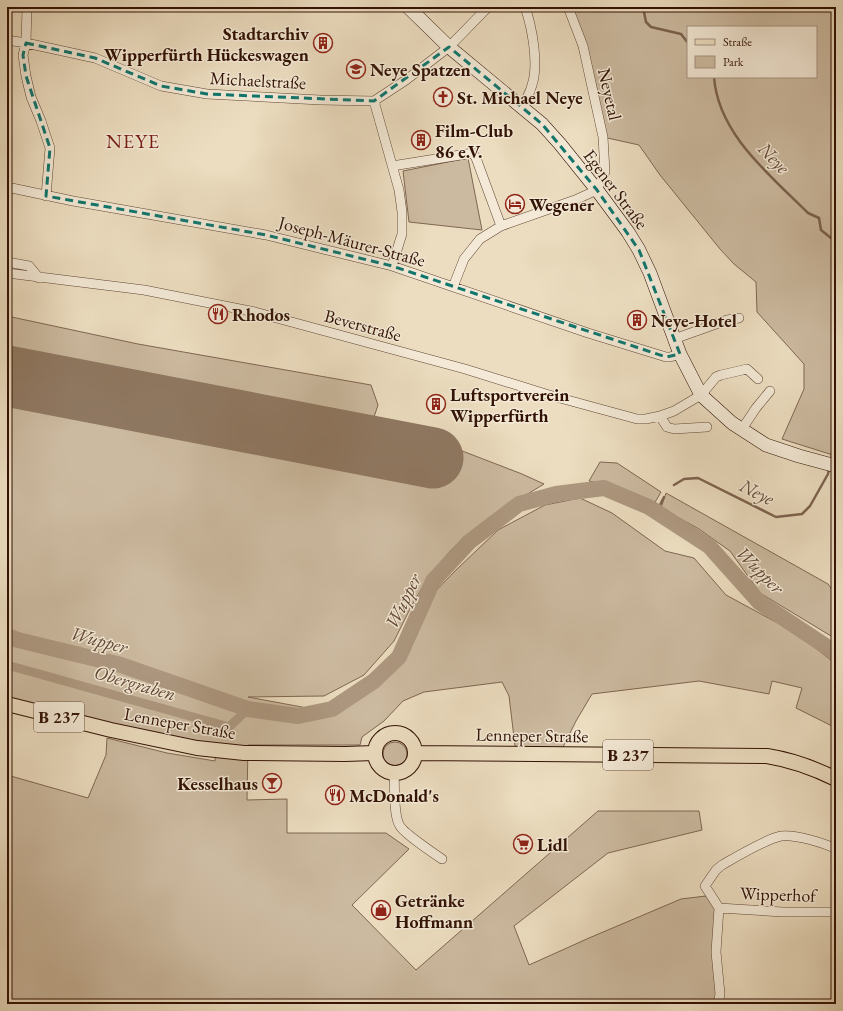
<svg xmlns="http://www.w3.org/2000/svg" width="843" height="1011" viewBox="0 0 843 1011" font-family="'EB Garamond',serif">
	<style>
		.green { fill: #ccbaa0; stroke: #7f6652; fill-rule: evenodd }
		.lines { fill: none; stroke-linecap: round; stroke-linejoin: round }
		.stream { stroke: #7c624e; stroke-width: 2.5 }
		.canal { stroke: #ad9880; stroke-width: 9 }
		.river { stroke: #ad9880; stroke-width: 16 }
		.runway { stroke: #8f7862; stroke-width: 61 }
		.street-casing { stroke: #604533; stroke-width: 10 }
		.secondary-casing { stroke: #321204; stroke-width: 14 }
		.primary-casing { stroke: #321204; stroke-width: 16 }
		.street { stroke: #f3e9d6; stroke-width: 9 }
		.secondary { stroke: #f3e9d6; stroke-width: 13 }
		.primary { stroke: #ecddc0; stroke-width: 14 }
		.marked { fill: none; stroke: #0f766e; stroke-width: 3; stroke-dasharray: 8 5; stroke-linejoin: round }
		.labels { text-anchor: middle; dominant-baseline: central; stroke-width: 3; stroke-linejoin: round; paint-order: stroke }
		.shield { fill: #f3e9d6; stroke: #6c5243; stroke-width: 1 }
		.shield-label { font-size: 17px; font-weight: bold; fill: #321204 }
		.poi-label { font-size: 18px; font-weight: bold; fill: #321204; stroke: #f3e9d6; text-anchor: start }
		.street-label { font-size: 18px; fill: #321204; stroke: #f3e9d6 }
		.water-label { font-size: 19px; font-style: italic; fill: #634836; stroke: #f3e9d6 }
		.quarter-label { font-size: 20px; letter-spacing: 1px; fill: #7a1f14; stroke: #f3e9d6 }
	</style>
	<rect width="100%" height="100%" fill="#ecddc0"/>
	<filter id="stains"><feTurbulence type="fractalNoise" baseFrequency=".005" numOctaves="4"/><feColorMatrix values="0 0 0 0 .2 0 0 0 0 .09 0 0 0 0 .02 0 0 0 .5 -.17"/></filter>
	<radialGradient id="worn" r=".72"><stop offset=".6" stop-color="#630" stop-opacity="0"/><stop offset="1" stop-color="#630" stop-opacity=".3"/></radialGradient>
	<path class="green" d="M568 7H836V456L782 439 804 389V364L757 312 756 282 734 264 720 249 660 175 639 145 603 137ZM688 27H816V77H688Z
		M468 158 482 230 409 222 403 171Z
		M7 316 138 344 371 385 378 405 374 417 522 474 544 484 493 515 451 550 429 576 412 605 394 641 364 675 324 696 248 697 334 713 380 677 403 650 419 608 456 570 498 530 545 505 580 498 612 513 665 551 694 558 726 595 796 633 836 664V728L796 708 802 688 772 681 769 694 699 681 592 694 576 721 559 755 516 754 509 696 502 682 424 692 403 701 384 721 362 737 360 745H248L247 800 287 799V833H386L409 849 352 905 416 970 598 811H699L702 830 608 853 514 926 529 965 589 938 681 899 706 896 716 909V996L714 1004H7V775L88 798 106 755 107 738 167 753 215 761 216 745 110 724 7 698Z
		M600 462 617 463 661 492 654 504 620 488 589 481Z
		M666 493 828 584 836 595V639L760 593 730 551 699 529 661 508Z
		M383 754a12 12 0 1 1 24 0a12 12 0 1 1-24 0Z"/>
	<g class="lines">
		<path class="stream" d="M643 7 646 22 651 27 681 34 688 43
			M714 77C718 134 770 175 808 213L819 218 821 230 836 242
			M831 460C834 447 831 433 836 421
			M674 485 684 479 698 478 776 517 802 514 810 506 828 474 829 468
			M656 513 664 497"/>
		<path class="canal" d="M7 665 229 727 248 709"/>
		<path class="river" d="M7 636 18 640 121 665 248 709 298 716 332 709 374 681 399 657 433 581 469 542 519 504 556 494 604 488 649 507 709 546 759 602 836 653"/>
		<path class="runway" d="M7 376 433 458"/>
		<defs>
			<path id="street" d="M27 7 26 43 23 55 26 76 31 97 41 121 50 148 46 196
				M7 40 26 43 95 58 161 86 207 94 320 100 374 101 406 80 449 47 488 7
				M374 101 399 190 402 212V234L392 266
				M521 107C526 100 530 93 532 85 539 64 532 27 525 7
				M392 166 473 153 476 158 501 226
				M7 187 73 201 266 235 392 266 588 333 666 357H670L680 354
				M7 262 29 266 39 278
				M7 273 144 290 255 312 465 369 549 395 637 419H646L660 416 674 411 701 395 716 377 721 375 747 369 758 379
				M453 287 464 259 480 239 501 226 575 200 597 190 605 172 603 137 583 46 568 7
				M674 339 727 320 739 318
				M660 416 667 427 674 429 707 427
				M742 429 756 408 770 391
				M394 773C395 786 393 816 400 826 404 833 433 853 442 859
				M836 849C824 843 795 834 781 836 766 839 736 857 722 865L716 870 705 886 719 908 783 912H836
				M718 1004 720 994 716 952 719 908"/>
			<path id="secondary" d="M408 7 449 47 542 124 560 144 597 190 628 232 639 250 650 273 680 354 701 395 732 423 766 445 799 456 836 466"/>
			<path id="primary" d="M7 704 111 730 197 748 244 753 345 754 374 753
				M375 753a20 20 0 1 1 40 0a20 20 0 1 1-40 0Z
				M415 753 767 756C792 760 814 768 836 779"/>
		</defs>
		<use href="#street" class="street-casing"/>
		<use href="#secondary" class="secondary-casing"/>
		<use href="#primary" class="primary-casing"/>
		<use href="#street" class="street"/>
		<use href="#secondary" class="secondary"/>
		<use href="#primary" class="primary"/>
	</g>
	<path class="marked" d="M26 43 95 58 161 86 207 94 374 101 449 47 542 124 597 190 639 250 680 354 666 357 392 266 266 235 46 196 50 148 26 76 23 55Z"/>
	<defs>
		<symbol id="building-ring" viewBox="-11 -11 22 22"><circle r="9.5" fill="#f3e9d6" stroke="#8f2418" stroke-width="1.5"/><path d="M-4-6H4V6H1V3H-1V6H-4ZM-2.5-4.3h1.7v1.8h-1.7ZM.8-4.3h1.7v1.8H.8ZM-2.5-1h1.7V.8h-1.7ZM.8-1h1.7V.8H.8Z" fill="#8f2418"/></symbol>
		<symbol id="school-ring" viewBox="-11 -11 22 22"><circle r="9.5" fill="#f3e9d6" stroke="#8f2418" stroke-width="1.5"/><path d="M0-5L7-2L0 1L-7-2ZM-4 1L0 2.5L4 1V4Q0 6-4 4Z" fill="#8f2418"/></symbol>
		<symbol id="church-ring" viewBox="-11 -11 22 22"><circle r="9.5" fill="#f3e9d6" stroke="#8f2418" stroke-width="1.5"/><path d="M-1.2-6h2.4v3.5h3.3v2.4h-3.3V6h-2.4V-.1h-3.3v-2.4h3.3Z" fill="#8f2418"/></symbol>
		<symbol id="hotel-ring" viewBox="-11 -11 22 22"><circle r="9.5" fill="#f3e9d6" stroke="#8f2418" stroke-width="1.5"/><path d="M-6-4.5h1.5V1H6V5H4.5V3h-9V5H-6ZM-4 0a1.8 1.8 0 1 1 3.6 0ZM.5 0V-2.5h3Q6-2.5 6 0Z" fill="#8f2418"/></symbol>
		<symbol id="restaurant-ring" viewBox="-11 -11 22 22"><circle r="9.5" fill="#f3e9d6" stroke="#8f2418" stroke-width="1.5"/><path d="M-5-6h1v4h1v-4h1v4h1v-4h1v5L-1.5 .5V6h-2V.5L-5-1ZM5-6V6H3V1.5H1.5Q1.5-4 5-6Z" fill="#8f2418"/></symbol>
		<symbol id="bar-ring" viewBox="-11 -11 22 22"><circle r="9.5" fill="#f3e9d6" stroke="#8f2418" stroke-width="1.5"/><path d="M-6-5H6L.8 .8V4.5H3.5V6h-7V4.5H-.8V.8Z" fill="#8f2418"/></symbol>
		<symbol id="supermarket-ring" viewBox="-11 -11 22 22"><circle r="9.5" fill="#f3e9d6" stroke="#8f2418" stroke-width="1.5"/><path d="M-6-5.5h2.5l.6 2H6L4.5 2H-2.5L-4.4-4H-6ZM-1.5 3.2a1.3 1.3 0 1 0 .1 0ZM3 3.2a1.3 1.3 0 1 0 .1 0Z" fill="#8f2418"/></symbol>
		<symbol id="shop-ring" viewBox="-11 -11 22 22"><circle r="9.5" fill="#f3e9d6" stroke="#8f2418" stroke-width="1.5"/><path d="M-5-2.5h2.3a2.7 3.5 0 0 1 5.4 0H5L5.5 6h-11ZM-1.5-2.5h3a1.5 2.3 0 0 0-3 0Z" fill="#8f2418"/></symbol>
	</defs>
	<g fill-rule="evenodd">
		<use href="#building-ring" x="312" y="32" width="22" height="22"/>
		<use href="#school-ring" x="345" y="58" width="22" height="22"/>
		<use href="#church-ring" x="432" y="86" width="22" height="22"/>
		<use href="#building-ring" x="410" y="129" width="22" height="22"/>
		<use href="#hotel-ring" x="504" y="193" width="22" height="22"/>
		<use href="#restaurant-ring" x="207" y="303" width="22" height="22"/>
		<use href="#building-ring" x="626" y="309" width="22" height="22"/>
		<use href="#building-ring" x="425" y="393" width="22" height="22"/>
		<use href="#bar-ring" x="261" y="772" width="22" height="22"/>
		<use href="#restaurant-ring" x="324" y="784" width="22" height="22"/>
		<use href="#supermarket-ring" x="512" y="833" width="22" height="22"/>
		<use href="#shop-ring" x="370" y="899" width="22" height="22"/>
	</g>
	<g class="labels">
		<g class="shield">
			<rect x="34" y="702" width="50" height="30" rx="3"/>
			<rect x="603" y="740" width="50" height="30" rx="3"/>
		</g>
		<g class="shield-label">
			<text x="59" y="717">B 237</text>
			<text x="628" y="755">B 237</text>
		</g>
		<g class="poi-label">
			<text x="309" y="33" text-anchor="end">Stadtarchiv<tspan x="309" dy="21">Wipperfürth Hückeswagen</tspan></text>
			<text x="370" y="69">Neye Spatzen</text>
			<text x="457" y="97">St. Michael Neye</text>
			<text x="435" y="130">Film-Club<tspan x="435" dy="21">86 e.V.</tspan></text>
			<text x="529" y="204">Wegener</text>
			<text x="232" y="314">Rhodos</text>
			<text x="651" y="320">Neye-Hotel</text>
			<text x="450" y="394">Luftsportverein<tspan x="450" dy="21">Wipperfürth</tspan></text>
			<text x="258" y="783" text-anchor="end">Kesselhaus</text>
			<text x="349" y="795">McDonald's</text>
			<text x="537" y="844">Lidl</text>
			<text x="395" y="900">Getränke<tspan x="395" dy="21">Hoffmann</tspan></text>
		</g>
		<g class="street-label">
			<text transform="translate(258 80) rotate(3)">Michaelstraße</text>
			<text transform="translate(610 94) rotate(77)">Neyetal</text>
			<text transform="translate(616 189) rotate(53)">Egener Straße</text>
			<text transform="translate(352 241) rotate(15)">Joseph-Mäurer-Straße</text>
			<text transform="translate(363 325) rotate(15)">Beverstraße</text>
			<text transform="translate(180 723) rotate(10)">Lenneper Straße</text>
			<text transform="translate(532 735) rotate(1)">Lenneper Straße</text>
			<text transform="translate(778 894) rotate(2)">Wipperhof</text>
		</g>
		<g class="water-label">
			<text transform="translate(774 158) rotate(46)">Neye</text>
			<text transform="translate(757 492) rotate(27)">Neye</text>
			<text transform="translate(760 570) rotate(45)">Wupper</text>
			<text transform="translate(403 601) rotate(-64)">Wupper</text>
			<text transform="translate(99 640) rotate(15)">Wupper</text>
			<text transform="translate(135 683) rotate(16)">Obergraben</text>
		</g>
		<g class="quarter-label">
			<text x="133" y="141">NEYE</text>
		</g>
	</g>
	<rect width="843" height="1011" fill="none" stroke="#ecddc0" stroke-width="24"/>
	<rect x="8" y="8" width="827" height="995" fill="none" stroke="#321204" stroke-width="2"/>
	<rect x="12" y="12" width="819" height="987" fill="none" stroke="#321204"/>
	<rect x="687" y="26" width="130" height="52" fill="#f3e9d6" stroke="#a69382"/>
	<rect x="695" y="39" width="20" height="6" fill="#ecddc0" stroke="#a69382"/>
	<text x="723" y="46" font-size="12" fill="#321204">Straße</text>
	<rect x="695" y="56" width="20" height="12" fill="#ccbaa0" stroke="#a69382"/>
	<text x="723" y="66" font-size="12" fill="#321204">Park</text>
	<rect width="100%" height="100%" filter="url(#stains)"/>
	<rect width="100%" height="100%" fill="url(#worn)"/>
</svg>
